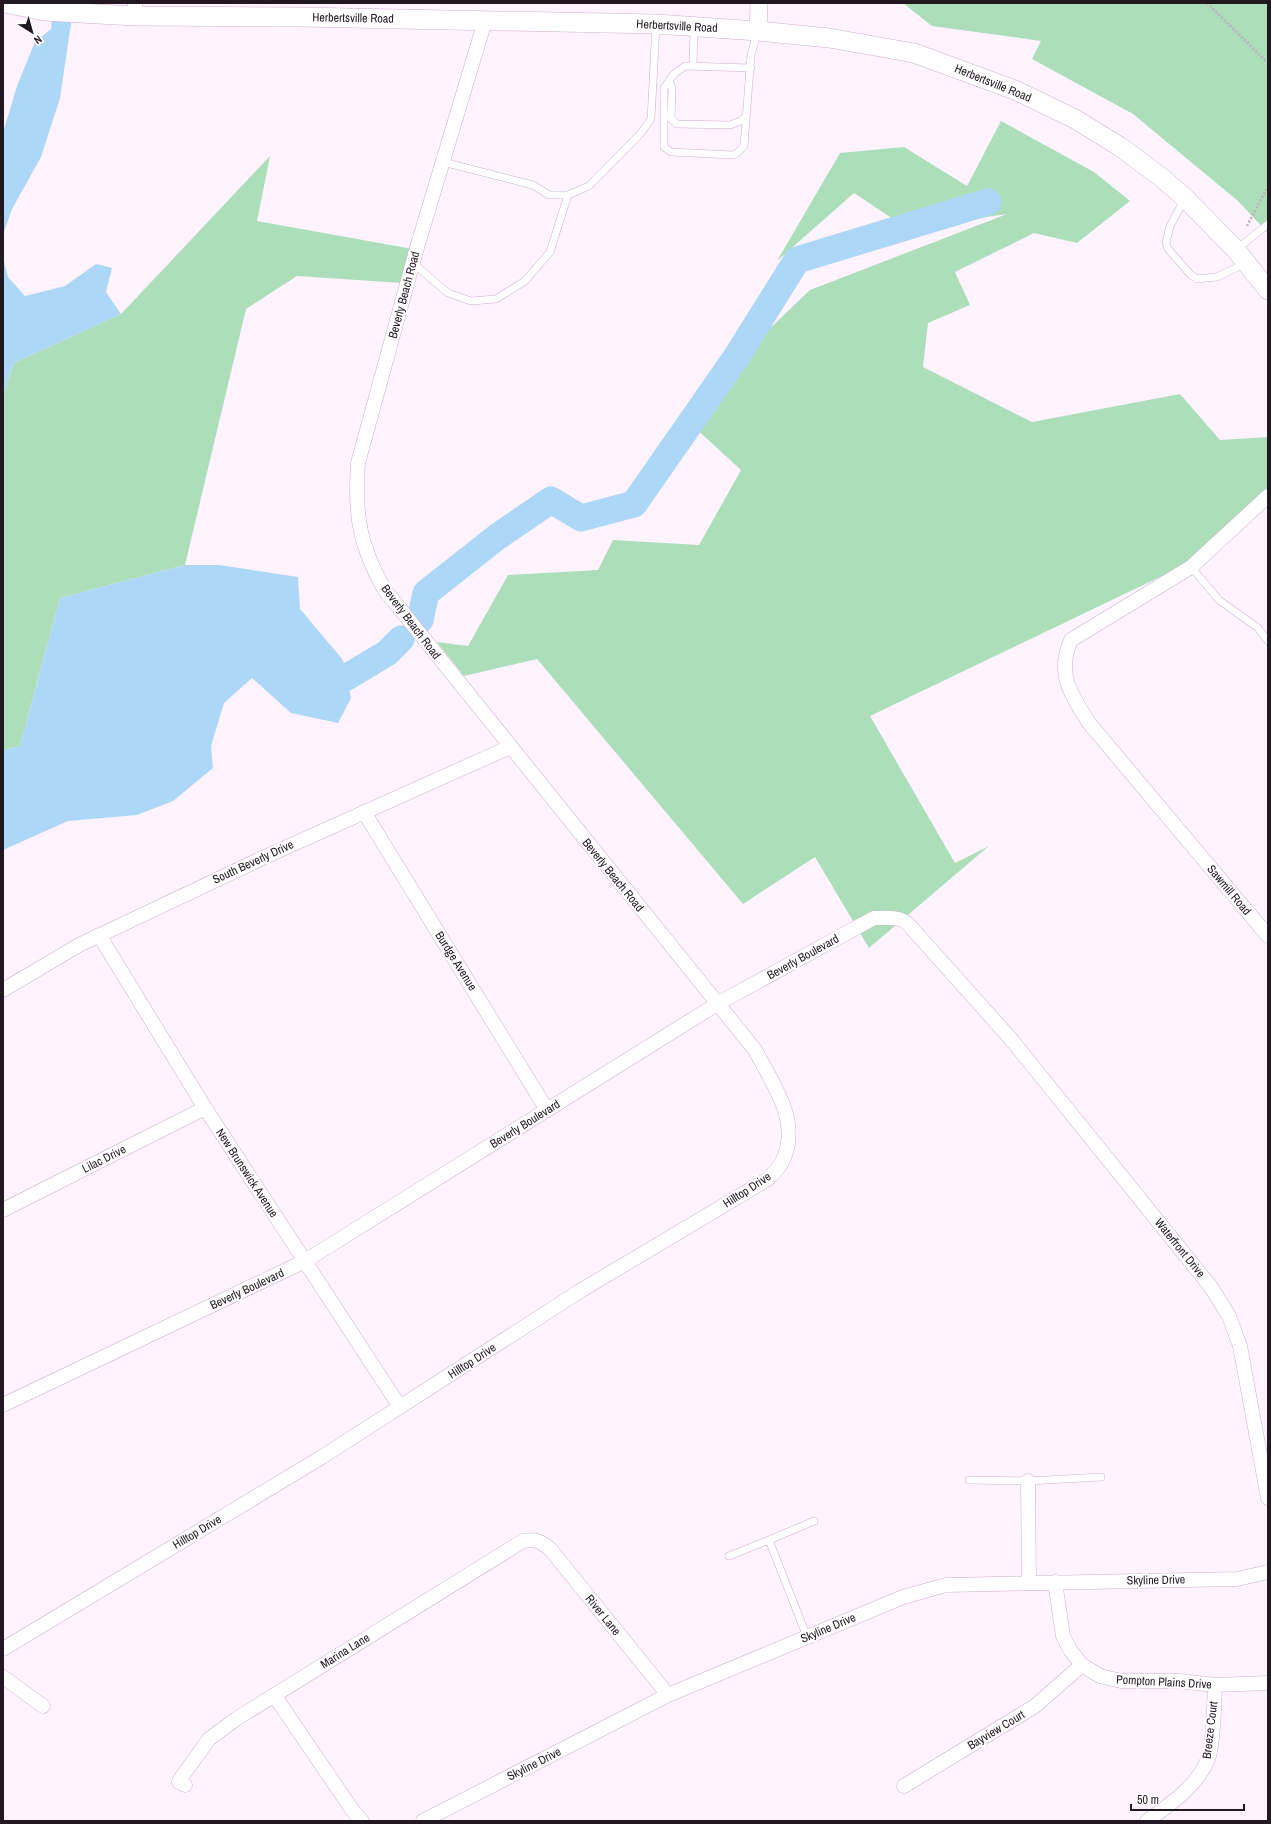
<svg xmlns="http://www.w3.org/2000/svg" width="1271" height="1824" viewBox="0 0 1271 1824" font-family="'Archivo Narrow',sans-serif">
	<style>
		.green { fill: #acdeb9 }
		.water { fill: #add7f6 }
		.lines { fill: none; stroke-linecap: round; stroke-linejoin: round }
		.river { stroke: #add7f6; stroke-width: 27 }
		.service-casing { stroke: #cbb0cc; stroke-width: 8 }
		.minor-casing { stroke: #cbb0cc; stroke-width: 15 }
		.tertiary-casing { stroke: #cbb0cc; stroke-width: 18 }
		.secondary-casing { stroke: #cbb0cc; stroke-width: 20 }
		.path { stroke: #bcb1bc; stroke-width: 2.5; stroke-dasharray: 2 2; stroke-linecap: butt }
		.service { stroke: #fff; stroke-width: 7 }
		.minor { stroke: #fff; stroke-width: 14 }
		.tertiary { stroke: #fff; stroke-width: 17 }
		.secondary { stroke: #fff; stroke-width: 19 }
		.labels { text-anchor: middle; dominant-baseline: central; stroke-width: 4; stroke-linejoin: round; paint-order: stroke }
		.street-label { font-size: 12px; fill: #221822; stroke: #fff }
	</style>
	<rect width="100%" height="100%" fill="#fef3ff"/>
	<path class="green" d="M903 3H1268V233L1238 201 1133 114 1032 59 1041 41 932 26Z
		M1001 121 1094 172 1130 201 1077 243 1034 233 955 272 970 305 928 323 923 367 1032 422 1180 394 1220 440 1268 437V490L1189 563 870 716 955 863 989 846 869 948 815 857 743 904 537 659 464 676 437 642 468 646 508 575 598 570 613 540 699 545 741 470 693 426 764 334 810 290 1007 214 908 229 854 193 777 261 840 153 904 147 967 186Z
		M270 156 257 221 413 249 402 283 297 276 246 309 185 565 60 598 20 746 3 750V395L14 363 121 314Z"/>
	<path class="water" d="M53 3H74L60 98 41 157 12 209 3 235V133L17 86 35 42 51 29Z
		M3 257 8 277 25 296 65 286 96 264 112 268 106 292 121 314 14 363 3 395Z
		M185 565H219L298 577 300 609 343 660 351 698 338 723 291 713 252 678 224 703 211 746 213 768 173 801 137 815 68 821 3 850V750L20 746 60 598Z"/>
	<g class="lines">
		<path class="river" d="M420 620 426 593 497 537 551 500 581 518 634 504 737 356 797 260 988 202
			M347 677 387 653 401 639"/>
		<defs>
			<path id="service" d="M693 66 694 27
				M751 68 685 66 674 74 664 88V147L671 152 733 155 737 153 744 146 751 55 757 33
				M669 80 672 88 671 119 677 124 730 125 741 121 746 116
				M443 162 533 185 549 195H568L589 186 641 133 651 119 656 25
				M1184 200 1170 226 1166 243 1168 249 1191 275 1197 279 1217 277 1246 263
				M1237 249 1268 224
				M413 263 448 293 471 301 496 299 525 281 550 252 568 195
				M1191 567 1219 600 1258 628 1268 641
				M969 1480 1028 1481 1101 1477
				M729 1556 769 1540
				M807 1637 769 1540 814 1521"/>
			<path id="minor" d="M135 16V3
				M1268 496 1191 567 1071 640C1056 674 1071 694 1089 723L1268 936
				M364 812 547 1110
				M99 935 205 1108 400 1407
				M3 990 79 945 269 855 510 747
				M3 1210 205 1108
				M3 1405 305 1261 717 1004 874 918C885 918 900 916 908 924L1010 1038 1211 1287 1229 1316 1240 1346 1268 1498
				M1028 1481 1029 1583
				M1055 1582 1063 1636 1070 1650 1082 1665 1100 1676 1121 1681H1179L1215 1685 1268 1683
				M3 1649 322 1457 580 1291 768 1179C773 1174 779 1168 782 1162 802 1123 773 1084 755 1050L384 589C378 577 371 565 367 552 356 523 356 493 358 463L416 251 485 21
				M3 1677 43 1706
				M274 1695 353 1811 362 1821
				M185 1785 179 1782 181 1778 209 1739 236 1719 523 1541C536 1539 541 1541 551 1550L668 1695
				M904 1786 1035 1706 1082 1665
				M423 1821 668 1695 903 1597 946 1585 1237 1579 1268 1572
				M1147 1821C1169 1805 1198 1786 1208 1759 1214 1744 1214 1703 1215 1685"/>
			<path id="tertiary" d="M758 31 759 3"/>
			<path id="secondary" d="M5 3 44 11 135 16 300 17 656 24 758 31 829 38 914 53 1015 90 1075 119 1119 146 1161 177 1185 198 1236 250 1268 290"/>
		</defs>
		<use href="#service" class="service-casing"/>
		<use href="#minor" class="minor-casing"/>
		<use href="#tertiary" class="tertiary-casing"/>
		<use href="#secondary" class="secondary-casing"/>
		<path class="path" d="M1207 3 1268 63
			M1247 226 1268 186"/>
		<use href="#service" class="service"/>
		<use href="#minor" class="minor"/>
		<use href="#tertiary" class="tertiary"/>
		<use href="#secondary" class="secondary"/>
	</g>
	<g class="labels">
		<g class="street-label">
			<text transform="translate(353 18) rotate(1)">Herbertsville Road</text>
			<text transform="translate(677 26) rotate(3)">Herbertsville Road</text>
			<text transform="translate(993 83) rotate(22)">Herbertsville Road</text>
			<text transform="translate(404 295) rotate(-75)">Beverly Beach Road</text>
			<text transform="translate(411 622) rotate(53)">Beverly Beach Road</text>
			<text transform="translate(253 862) rotate(-25)">South Beverly Drive</text>
			<text transform="translate(613 875) rotate(51)">Beverly Beach Road</text>
			<text transform="translate(1229 890) rotate(50)">Sawmill Road</text>
			<text transform="translate(803 957) rotate(-29)">Beverly Boulevard</text>
			<text transform="translate(456 961) rotate(58)">Burdge Avenue</text>
			<text transform="translate(525 1124) rotate(-32)">Beverly Boulevard</text>
			<text transform="translate(104 1159) rotate(-27)">Lilac Drive</text>
			<text transform="translate(247 1173) rotate(57)">New Brunswick Avenue</text>
			<text transform="translate(747 1190) rotate(-33)">Hilltop Drive</text>
			<text transform="translate(1180 1248) rotate(51)">Waterfront Drive</text>
			<text transform="translate(247 1289) rotate(-25)">Beverly Boulevard</text>
			<text transform="translate(472 1361) rotate(-33)">Hilltop Drive</text>
			<text transform="translate(197 1532) rotate(-31)">Hilltop Drive</text>
			<text transform="translate(1156 1580) rotate(-1)">Skyline Drive</text>
			<text transform="translate(603 1615) rotate(51)">River Lane</text>
			<text transform="translate(828 1628) rotate(-23)">Skyline Drive</text>
			<text transform="translate(345 1651) rotate(-32)">Marina Lane</text>
			<text transform="translate(1164 1682) rotate(3)">Pompton Plains Drive</text>
			<text transform="translate(996 1730) rotate(-31)">Bayview Court</text>
			<text transform="translate(1210 1730) rotate(-83)">Breeze Court</text>
			<text transform="translate(534 1764) rotate(-27)">Skyline Drive</text>
		</g>
	</g>
	<rect width="1271" height="1824" fill="none" stroke="#221822" stroke-width="8"/>
	<g transform="translate(32 32) rotate(143)" stroke="#ffffff" stroke-width="3" paint-order="stroke">
	<path d="M0-3L7 15L0 10L-7 15Z" fill="#221822"/>
	<text y="-6" font-size="11" font-weight="bold" text-anchor="middle" fill="#221822">N</text>
	</g>
	<path d="M1131 1804v6h113v-6" fill="none" stroke="#221822" stroke-width="2"/>
	<text x="1137" y="1804" font-size="12" fill="#221822" stroke="#ffffff" stroke-width="3" paint-order="stroke">50 m</text>
</svg>
